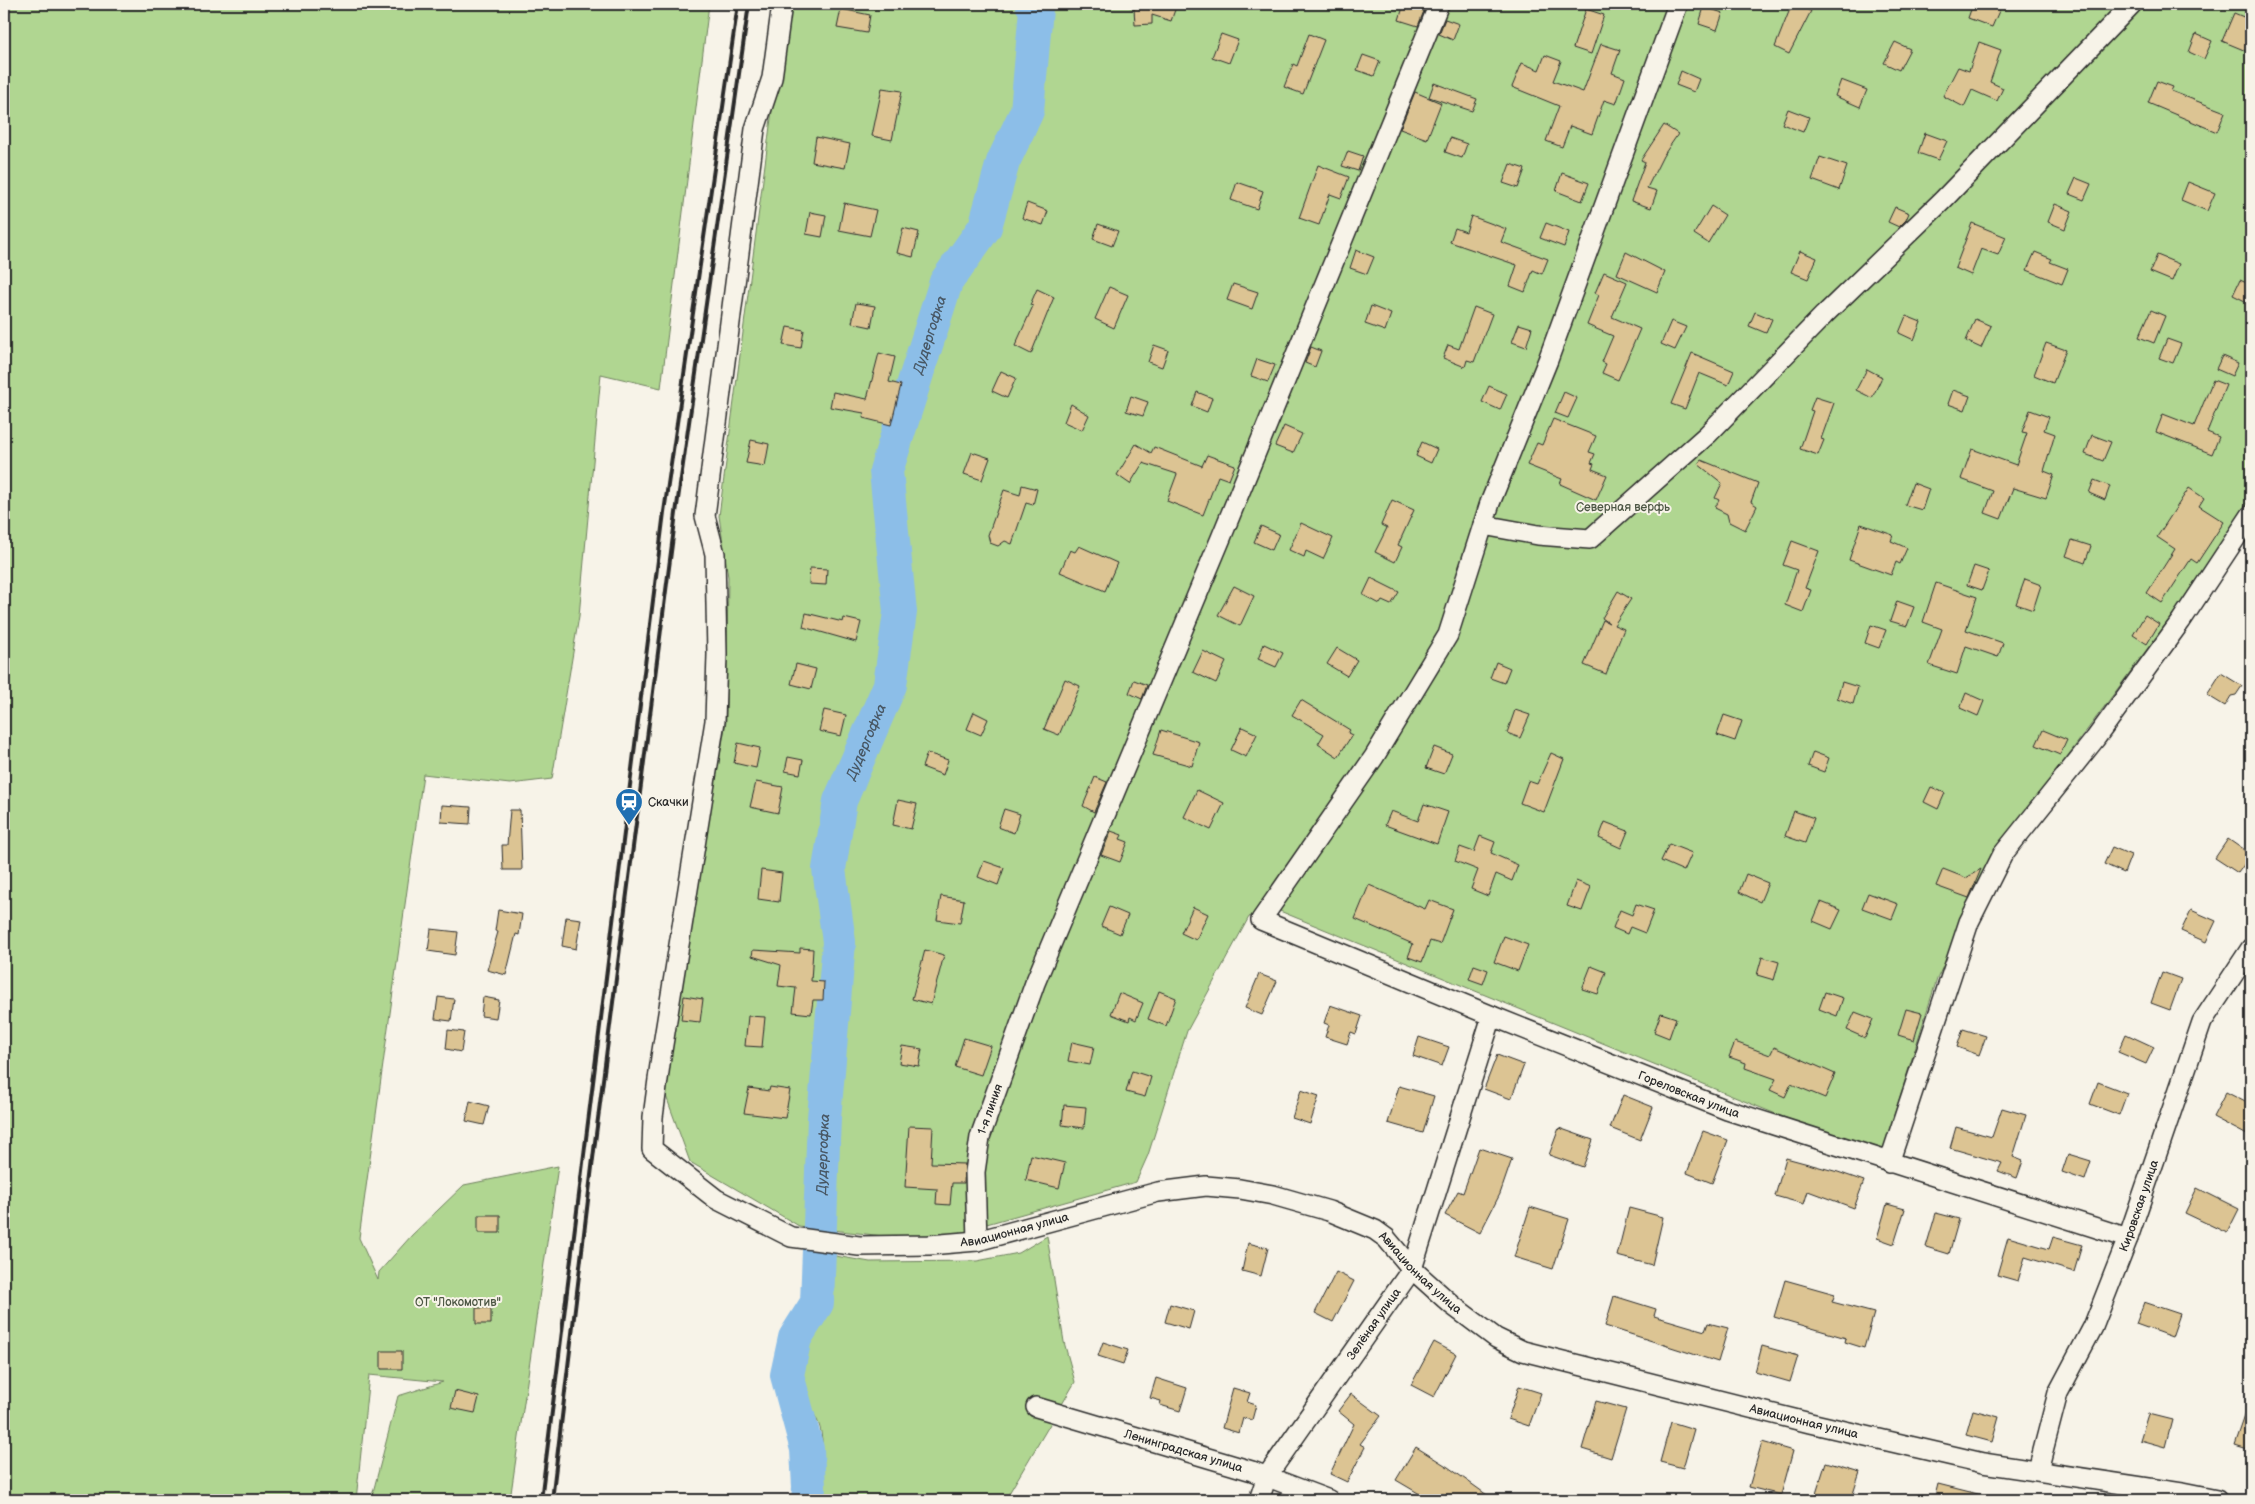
<svg xmlns="http://www.w3.org/2000/svg" width="2255" height="1504" viewBox="0 0 2255 1504" font-family="'Balsamiq Sans',sans-serif">
	<style>
		.green { fill: #b0d691; stroke: #6e805e }
		.lines { fill: none; stroke-linecap: round; stroke-linejoin: round }
		.river { stroke: #8cbee8; stroke-width: 34 }
		.building { fill: #dcc493; stroke: #2b2b2b }
		.minor-casing { stroke: #2b2b2b; stroke-width: 22 }
		.minor { stroke: #f7f3e8; stroke-width: 19 }
		.rail { stroke: #2b2b2b; stroke-width: 4 }
		.labels { text-anchor: middle; dominant-baseline: central; stroke-width: 4; stroke-linejoin: round; paint-order: stroke }
		.park-label { font-size: 12px; fill: #4c5644; stroke: #f7f3e8 }
		.poi-label { font-size: 12px; fill: #2b2b2b; stroke: #f7f3e8; text-anchor: start }
		.street-label { font-size: 12px; fill: #2b2b2b; stroke: #f7f3e8 }
		.water-label { font-size: 14px; font-style: italic; fill: #485764; stroke: #f7f3e8 }
	</style>
	<rect width="100%" height="100%" fill="#f7f3e8"/>
	<filter id="ink" filterUnits="userSpaceOnUse"><feTurbulence type="fractalNoise" baseFrequency=".02" numOctaves="2"/><feDisplacementMap in="SourceGraphic" scale="10" xChannelSelector="R" yChannelSelector="G"/><feConvolveMatrix kernelMatrix="1 2 1 2 8 2 1 2 1" color-interpolation-filters="sRGB"/></filter>
	<g filter="url(#ink)">
		<path class="green" d="M4 4H709L661 388 601 374 579 616 552 779 510 784 423 774 359 1238 378 1280 379 1272 412 1235 464 1185 558 1166 510 1500H371L398 1396 443 1382 369 1375 356 1500H4Z
			M783 4H2251V498L2171 617 1997 851 1937 979 1881 1157 1270 907 1249 917 1187 1031 1148 1155 1136 1182 976 1227 961 1236 900 1238 799 1226 690 1162 662 1085 726 722 728 577 719 516 773 103Z
			M1047 1236 1064 1342 1075 1382 1061 1406 1035 1398 1030 1412 1053 1419 1005 1500H816C820 1478 825 1454 821 1432 817 1409 793 1394 796 1370 799 1350 811 1343 819 1326 829 1304 829 1280 830 1255L870 1262 977 1261 1019 1253Z"/>
		<g class="lines">
			<path class="river" id="s1" d="M808 1500 809 1487 807 1449 787 1375 795 1338 817 1303 824 1118 839 942 829 869 840 801 890 685 900 612 886 471 946 282 985 227 1003 162 1027 111 1036 9 1032 4"/>
		</g>
		<path class="building" d="M1128 4H1177L1171 21 1152 15V24L1135 25 1134 8 1127 6Z
			M1404 4 1424 11 1418 26 1399 20Z
			M1792 4 1811 11 1789 54 1775 47Z
			M1973 4H2002L1992 27 1968 18Z
			M1704 7 1723 13 1717 30 1699 24Z
			M841 9 870 15 867 33 837 28Z
			M1586 9 1604 15 1591 54 1573 48Z
			M2234 13 2251 20V53L2222 41Z
			M1445 19 1459 24 1453 40 1439 34Z
			M1221 34 1238 40 1229 63 1212 57Z
			M1309 34 1324 40 1303 94 1284 87 1293 64 1297 66Z
			M2196 34 2212 41 2204 59 2189 52Z
			M1895 42 1910 49 1899 70 1884 63Z
			M1979 42 2001 50 1990 82 2003 88 1997 101 1972 90 1964 107 1943 96 1958 67 1969 71Z
			M1601 44 1620 50 1612 73 1625 78 1616 104 1604 100 1592 134 1570 126 1562 147 1546 141 1559 106 1512 87 1522 63 1539 70 1545 55 1561 61 1553 81 1583 92Z
			M1363 55 1380 61 1374 76 1357 70Z
			M1681 71 1699 79 1694 92 1676 85Z
			M1841 80 1867 90 1860 107 1835 96Z
			M2157 81 2173 87 2171 91 2225 112 2217 132 2148 103Z
			M1434 83 1477 99 1472 111 1429 97Z
			M882 88 902 91 892 140 872 136Z
			M1415 92 1441 103 1427 139 1400 129Z
			M1788 109 1809 117 1803 132 1782 124Z
			M1664 125 1678 134 1663 156 1647 188 1657 191 1651 208 1631 201 1645 162 1641 160Z
			M1925 133 1947 141 1938 160 1918 153Z
			M816 137 850 144 845 168 812 162Z
			M1450 138 1467 144 1462 158 1445 152Z
			M1348 151 1363 156 1358 171 1342 166Z
			M1820 157 1847 166 1839 190 1812 180Z
			M1510 164 1525 169 1518 188 1503 183Z
			M1318 165 1349 177 1341 198 1330 194 1319 225 1299 218Z
			M1562 173 1589 183 1582 201 1556 191Z
			M2076 178 2091 184 2084 200 2069 194Z
			M1237 182 1263 191 1257 209 1231 200Z
			M2188 182 2215 193 2207 211 2181 200Z
			M844 203 876 210 870 236 839 230Z
			M1027 203 1048 211 1043 225 1022 218Z
			M2055 204 2072 211 2065 229 2048 222Z
			M1711 206 1725 215 1708 243 1694 234Z
			M1895 207 1909 213 1906 220 1899 227 1888 222Z
			M810 212 826 215 822 237 806 234Z
			M1471 216 1506 229 1501 242 1548 259 1542 274 1533 270 1525 292 1510 286 1517 265 1450 242 1455 228 1466 232Z
			M1546 223 1569 232 1564 247 1540 238Z
			M1972 223 2006 237 1998 255 1981 249 1971 275 1955 268Z
			M1098 224 1118 231 1112 246 1093 239Z
			M903 228 919 232 913 257 897 253Z
			M1356 250 1374 257 1367 274 1350 268Z
			M1800 251 1817 258 1808 279 1791 272Z
			M1626 252 1665 272 1657 292 1617 274Z
			M2035 252 2052 259 2050 262 2068 269 2062 284 2027 270Z
			M2157 255 2179 264 2172 281 2150 272Z
			M1604 272 1627 282 1612 317 1640 329 1618 380 1602 373 1606 364 1602 362 1613 336 1587 325 1599 295 1595 293Z
			M2240 280 2251 285V304L2233 295Z
			M1233 284 1258 292 1252 309 1227 300Z
			M1109 287 1128 295 1114 328 1095 319Z
			M1037 289 1054 297 1031 354 1015 346 1033 306 1030 305Z
			M856 303 875 306 871 327 852 323Z
			M1371 306 1391 314 1385 331 1365 324Z
			M1474 307 1492 314 1474 362 1467 360 1465 367 1443 358 1448 345 1459 349Z
			M2151 310 2165 316 2154 343 2139 337Z
			M1755 312 1772 319 1766 333 1749 326Z
			M1906 316 1921 322 1914 340 1899 333Z
			M1975 319 1991 326 1981 348 1966 341Z
			M1671 321 1686 327 1675 350 1661 344Z
			M1519 324 1532 328 1526 347 1512 342Z
			M787 327 804 330 801 348 783 345Z
			M2167 339 2181 344 2173 363 2159 358Z
			M2046 343 2066 350 2053 383 2034 375Z
			M1154 345 1168 350 1162 367 1148 362Z
			M1311 347 1321 351 1315 367 1305 363Z
			M879 353 895 357 889 382 901 385 891 425 863 418 864 413 830 407 833 392 867 399Z
			M1692 353 1734 371 1728 385 1699 373 1685 409 1671 404Z
			M2222 356 2238 363 2232 376 2216 369Z
			M1257 359 1275 365 1268 382 1251 376Z
			M1867 369 1882 377 1872 398 1856 390Z
			M1001 371 1016 378 1007 398 992 391Z
			M2213 380 2226 385 2207 432 2219 437 2212 454 2156 432 2163 414 2194 426Z
			M1489 386 1507 394 1500 410 1482 402Z
			M1953 390 1970 396 1965 410 1948 404Z
			M1197 392 1212 398 1207 412 1192 406Z
			M1564 392 1577 398 1568 418 1555 413Z
			M1131 396 1148 402 1143 416 1126 411Z
			M1815 397 1834 403 1821 439 1824 440 1818 455 1800 449 1813 411 1810 410Z
			M1071 404 1089 415 1082 430 1064 422Z
			M2030 410 2049 417 2044 430 2055 434 2044 471 2054 475 2046 498 2013 488 2001 519 1985 513 1993 491 1961 479 1972 449 2016 465 2027 433 2022 432Z
			M1553 419 1596 436 1589 452 1595 454 1591 463 1594 464 1592 469 1607 475 1596 500 1560 484 1562 479 1527 465 1537 443 1542 445Z
			M1284 426 1302 434 1293 453 1275 446Z
			M2092 435 2111 442 2103 461 2085 454Z
			M751 440 769 444 765 466 746 463Z
			M1422 442 1437 449 1431 463 1416 456Z
			M1136 444 1151 453 1154 447 1202 466 1207 455 1235 465 1229 480 1218 476 1203 515 1167 501 1177 474 1143 463 1130 484 1117 475Z
			M972 452 990 458 982 480 964 474Z
			M1701 460 1758 483 1751 502 1757 506 1745 530 1729 522 1727 514 1715 508 1719 500 1715 498 1722 483 1698 464Z
			M2094 480 2110 486 2105 500 2089 493Z
			M1913 483 1929 489 1922 510 1905 505Z
			M1022 485 1037 489 1033 505 1026 503 1012 544 1005 541 998 546 990 543 988 535 1004 490 1020 495Z
			M2189 488 2204 498 2199 506 2224 522 2197 563 2191 559 2162 603 2147 593 2175 549 2157 537Z
			M1392 500 1414 510 1398 545 1402 547 1395 562 1375 552 1387 528 1381 525Z
			M1301 523 1333 538 1323 559 1306 551 1304 557 1289 550Z
			M1861 524 1893 535 1891 541 1907 548 1900 564 1896 562 1891 575 1849 560Z
			M1261 526 1279 534 1272 550 1254 542Z
			M2072 540 2091 546 2085 563 2066 556Z
			M1792 541 1819 551 1805 588 1811 590 1803 612 1785 605 1797 570 1783 565Z
			M1079 546 1117 563 1105 591 1060 572 1070 550 1075 552Z
			M1974 566 1989 571 1982 590 1967 585Z
			M810 568 827 569 826 585 809 584Z
			M1371 578 1399 592 1391 605 1382 601 1380 604 1363 595Z
			M2025 579 2041 585 2033 610 2016 604Z
			M1936 583 1977 597 1966 630 2003 643 1998 657 1966 646 1957 674 1929 665 1942 629 1923 622Z
			M1234 586 1254 596 1240 626 1218 615Z
			M1618 591 1631 599 1614 625 1624 629 1606 674 1584 665 1603 620 1609 623 1602 618Z
			M1897 601 1914 607 1907 626 1890 621Z
			M806 613 843 622 844 618 861 622 856 642 803 627Z
			M2145 615 2159 624 2147 644 2133 635Z
			M1871 625 1886 630 1879 648 1865 643Z
			M1264 644 1283 653 1276 667 1258 659Z
			M1337 648 1357 660 1347 676 1327 664Z
			M1203 651 1226 662 1216 683 1193 672Z
			M1496 662 1510 668 1504 683 1490 678Z
			M796 664 816 669 811 689 791 684Z
			M2221 673 2242 686 2236 695 2231 696 2225 706 2207 695Z
			M1065 679 1080 686 1059 735 1044 729Z
			M1134 680 1147 685 1142 699 1129 693Z
			M1842 682 1858 687 1853 704 1837 698Z
			M1966 693 1984 701 1978 716 1960 708Z
			M1301 700 1350 730 1348 733 1352 735 1338 757 1318 744 1324 734 1292 715Z
			M824 710 846 715 841 736 819 731Z
			M1515 710 1530 715 1520 738 1507 733Z
			M974 712 988 719 981 735 967 729Z
			M1724 715 1742 721 1735 741 1717 735Z
			M1242 727 1257 734 1246 757 1231 750Z
			M1161 730 1199 742 1192 766 1153 755Z
			M2043 730 2067 740 2060 755 2036 745Z
			M738 743 760 748 756 768 734 763Z
			M1434 747 1452 754 1444 774 1426 768Z
			M1813 752 1829 758 1824 772 1808 766Z
			M927 753 948 760 943 775 922 767Z
			M1551 753 1564 759 1544 812 1520 803 1528 781 1537 784Z
			M788 757 803 760 800 774 785 771Z
			M1095 777 1107 782 1094 812 1083 806Z
			M756 782 783 787 778 813 750 807Z
			M1931 787 1945 793 1938 809 1924 802Z
			M1197 790 1224 803 1211 830 1184 817Z
			M898 800 917 804 911 829 893 825Z
			M1424 804 1448 812 1437 844 1385 825 1391 811 1418 821Z
			M442 805 471 807 470 824 441 822Z
			M1004 809 1020 814 1014 833 998 827Z
			M510 810H520L522 870H503L502 845H507Z
			M1794 811 1814 818 1805 843 1785 836Z
			M1605 822 1628 831 1621 848 1599 838Z
			M1111 831 1122 835 1120 839 1128 842 1120 862 1101 855Z
			M1480 836 1495 842 1491 853 1518 865 1512 881 1496 874 1488 896 1471 889 1478 870 1455 861 1460 847 1474 852Z
			M2228 839 2251 855 2238 873 2215 858Z
			M1669 844 1692 853 1684 871 1661 861Z
			M2112 847 2131 855 2124 873 2104 864Z
			M984 861 1004 868 998 885 978 877Z
			M1943 869 1966 878 1981 869 1969 898 1936 886Z
			M761 870 782 873 779 902 758 899Z
			M1746 874 1768 883 1760 902 1739 892Z
			M1576 881 1591 887 1582 911 1567 906Z
			M1369 885 1425 909 1429 900 1453 909 1440 944 1430 941 1422 962 1408 957 1413 944 1355 919Z
			M1868 893 1898 904 1892 919 1862 908Z
			M941 896 964 900 960 923 937 920Z
			M1821 902 1841 910 1832 929 1813 921Z
			M1636 904 1654 910 1645 933 1630 927 1627 934 1613 928 1620 910 1632 915Z
			M1109 907 1128 915 1120 934 1101 926Z
			M1193 907 1208 914 1196 940 1181 933Z
			M498 910 522 914 519 935 516 934 506 975 487 970 498 932 495 931Z
			M2191 910 2216 921 2206 942 2181 931Z
			M566 917 581 919 576 949 562 946Z
			M431 929 458 932 455 955 428 951Z
			M1504 936 1528 945 1518 971 1494 962Z
			M800 948 813 949 811 981 824 982 823 1000H813L811 1014 793 1012 796 988 778 986 781 965 752 956 753 950 800 953Z
			M925 950 944 955 931 1004 912 999Z
			M1762 957 1779 962 1774 980 1757 975Z
			M1474 965 1488 970 1483 984 1469 979Z
			M1591 966 1606 972 1598 994 1582 989Z
			M2162 972 2181 979 2170 1010 2151 1003Z
			M1259 974 1277 981 1262 1015 1245 1008Z
			M1159 991 1176 998 1166 1026 1148 1019Z
			M1825 992 1843 998 1837 1016 1819 1009Z
			M1119 993 1143 1003 1136 1020 1130 1017 1129 1021 1111 1014Z
			M684 996 703 999 700 1022 681 1020Z
			M438 997 454 999 451 1021 435 1019Z
			M483 997 499 1000 496 1018 481 1016Z
			M1330 1005 1362 1016 1356 1034 1351 1032 1347 1044 1325 1037 1329 1025 1324 1023Z
			M1906 1009 1922 1013 1914 1040 1898 1035Z
			M1855 1012 1873 1019 1865 1038 1847 1030Z
			M1661 1013 1676 1018 1669 1038 1654 1032Z
			M748 1016 765 1017 762 1047 745 1046Z
			M1963 1029 1986 1036 1979 1055 1957 1047Z
			M448 1030 464 1032 461 1052 446 1049Z
			M2126 1034 2154 1047 2146 1064 2118 1052Z
			M1419 1037 1449 1047 1442 1066 1413 1056Z
			M964 1038 991 1046 981 1075 955 1067Z
			M1072 1042 1094 1047 1090 1065 1068 1061Z
			M1735 1042 1770 1055 1774 1047 1835 1074 1825 1098 1791 1084 1785 1097 1770 1090 1776 1079 1745 1068 1746 1063 1729 1057Z
			M902 1046 922 1049 919 1066 899 1063Z
			M1497 1055 1524 1065 1511 1099 1484 1089Z
			M1132 1071 1151 1077 1145 1097 1126 1092Z
			M2098 1082 2127 1093 2119 1115 2090 1104Z
			M1399 1086 1434 1096 1423 1133 1388 1123Z
			M770 1087 790 1090 785 1118 744 1113 749 1088 769 1091Z
			M1301 1090 1319 1096 1310 1124 1292 1118Z
			M2226 1092 2251 1105V1137L2213 1117Z
			M1623 1095 1653 1107 1640 1140 1610 1128Z
			M470 1101 489 1106 484 1125 466 1121Z
			M1064 1105 1086 1107 1084 1128 1062 1125Z
			M2002 1108 2026 1115 2013 1157 2023 1161 2017 1178 1998 1171 2002 1163 1950 1148 1956 1127 1992 1137Z
			M909 1126 933 1127 931 1163 965 1164 964 1183H952L950 1205 936 1204 937 1189 905 1187Z
			M1559 1128 1593 1140 1583 1167 1549 1155Z
			M1703 1131 1728 1140 1712 1183 1687 1173Z
			M1479 1148 1512 1159 1500 1194 1480 1233 1445 1215 1458 1191 1463 1193Z
			M2068 1154 2091 1161 2085 1180 2062 1172Z
			M1031 1155 1065 1163 1059 1188 1026 1180Z
			M1786 1158 1838 1172 1864 1181 1854 1208 1808 1191 1804 1204 1775 1196Z
			M2197 1188 2239 1209 2227 1233 2185 1213Z
			M1887 1204 1905 1209 1894 1244 1877 1238Z
			M1530 1207 1569 1219 1553 1269 1514 1257Z
			M1629 1208 1663 1217 1652 1265 1617 1256Z
			M1936 1213 1959 1219 1949 1254 1926 1247Z
			M478 1215H500V1233H478Z
			M2008 1237 2049 1249 2053 1237 2082 1245 2074 1272 2025 1257 2018 1281 1997 1275Z
			M1248 1243 1268 1248 1261 1276 1242 1271Z
			M1336 1272 1354 1281 1333 1322 1315 1313Z
			M1785 1280 1835 1294 1832 1302 1874 1313 1864 1348 1845 1342 1846 1338 1774 1317Z
			M1614 1296 1656 1309 1654 1316 1705 1331 1708 1323 1728 1328 1718 1362 1605 1326Z
			M2144 1302 2180 1314 2172 1337 2136 1324Z
			M1170 1304 1194 1311 1189 1329 1165 1322Z
			M476 1308H491V1324H476Z
			M1103 1342 1128 1350 1123 1364 1098 1356Z
			M1434 1342 1456 1354 1434 1397 1411 1385Z
			M1762 1346 1798 1356 1790 1382 1755 1372Z
			M381 1351H402V1369H381Z
			M1156 1378 1187 1388 1180 1411 1160 1405 1161 1401 1150 1398Z
			M1519 1386 1541 1393 1529 1426 1508 1419Z
			M1233 1388 1250 1393 1247 1402 1256 1405 1252 1420 1243 1418 1239 1433 1222 1428Z
			M455 1391 479 1397 475 1413 451 1408Z
			M1351 1394 1381 1416 1360 1444 1365 1447 1347 1482 1330 1474 1354 1424 1338 1411Z
			M1596 1401 1626 1409 1611 1458 1582 1449Z
			M2249 1404H2251V1450L2235 1445Z
			M1973 1410 1999 1417 1992 1442 1966 1435Z
			M2148 1414 2172 1420 2165 1447 2140 1440Z
			M1671 1422 1694 1429 1683 1468 1660 1462Z
			M1762 1442 1793 1451 1781 1495 1749 1487Z
			M1416 1447 1448 1467 1494 1500H1430L1396 1480Z
			M1826 1462 1860 1472 1851 1500H1814Z
			M1938 1484 1982 1495 1981 1500H1934Z"/>
		<g class="lines">
			<defs>
				<g id="minor">
					<path id="s2" d="M782 4 772 78 755 129 705 516 715 554 717 654 715 721 661 1057 653 1117 652 1149 716 1199 791 1237 859 1246 929 1245 977 1241 1158 1192 1206 1186 1240 1189 1273 1195 1329 1211 1375 1230 1386 1238 1412 1269 1452 1305 1496 1338 1523 1351 1810 1423 1983 1463 2182 1493 2217 1500"/>
					<path id="s3" d="M1678 4 1548 360 1490 503 1448 635 1374 757 1261 920 1492 1016 1727 1110 2128 1238"/>
					<path d="M1483 525 1538 535 1590 539 1708 434 1824 315 1943 200 2132 4"/>
					<path d="M1889 1163 1969 922 2003 854 2095 739 2181 621 2251 515"/>
					<path id="s4" d="M977 1241 975 1172 980 1137 1035 983 1221 538 1439 4"/>
					<path id="s5" d="M1036 1407 1252 1471 1329 1500"/>
					<path id="s6" d="M2038 1470 2058 1393 2093 1327 2128 1238 2202 1022 2251 948"/>
					<path id="s7" d="M1259 1500 1267 1476 1412 1269 1492 1016"/>
				</g>
			</defs>
			<use href="#minor" class="minor-casing"/>
			<use href="#minor" class="minor"/>
			<path class="rail" d="M541 1500 664 512 738 4
				M552 1500 595 1142 676 513 749 4"/>
		</g>
	</g>
	<defs>
		<symbol id="station-pin" viewBox="-11 -11 22 30"><path d="M0 17L-7.5 6A9.5 9.5 0 1 1 7.5 6Z" fill="#1f6fb2" stroke="#f7f3e8"/><path d="M-3-6H3Q5-6 5-4V2Q5 4 3 4L4.5 6H3L1.5 4h-3L-3 6H-4.5L-3 4Q-5 4-5 2V-4Q-5-6-3-6ZM-3.5-4v3h7v-3ZM-3.5 1v1.5H-2V1ZM2 1v1.5H3.5V1Z" fill="#fff"/></symbol>
	</defs>
	<g fill-rule="evenodd">
		<use href="#station-pin" x="613" y="786" width="32" height="43"/>
	</g>
	<g class="labels">
		<g class="park-label">
			<text x="1623" y="507">Северная верфь</text>
			<text x="458" y="1302">ОТ "Локомотив"</text>
		</g>
		<g class="poi-label">
			<text x="648" y="802">Скачки</text>
		</g>
		<g class="street-label">
			<text stroke="none"><textPath href="#s3" startOffset="1475">Гореловская улица</textPath></text>
			<text stroke="none"><textPath href="#s4" startOffset="134">1-я линия</textPath></text>
			<text stroke="none"><textPath href="#s6" startOffset="284">Кировская улица</textPath></text>
			<text stroke="none"><textPath href="#s2" startOffset="1549">Авиационная улица</textPath></text>
			<text stroke="none"><textPath href="#s2" startOffset="1984">Авиационная улица</textPath></text>
			<text stroke="none"><textPath href="#s7" startOffset="211">Зелёная улица</textPath></text>
			<text stroke="none"><textPath href="#s2" startOffset="2404">Авиационная улица</textPath></text>
			<text stroke="none"><textPath href="#s5" startOffset="154">Ленинградская улица</textPath></text>
		</g>
		<g class="water-label">
			<text stroke="none"><textPath href="#s1" startOffset="1196">Дудергофка</textPath></text>
			<text stroke="none"><textPath href="#s1" startOffset="776">Дудергофка</textPath></text>
			<text stroke="none"><textPath href="#s1" startOffset="356">Дудергофка</textPath></text>
		</g>
	</g>
	<rect width="2255" height="1504" fill="none" stroke="#f7f3e8" stroke-width="20"/>
	<rect x="10" y="10" width="2235" height="1484" fill="none" stroke="#2b2b2b" stroke-width="2" filter="url(#ink)"/>
</svg>
